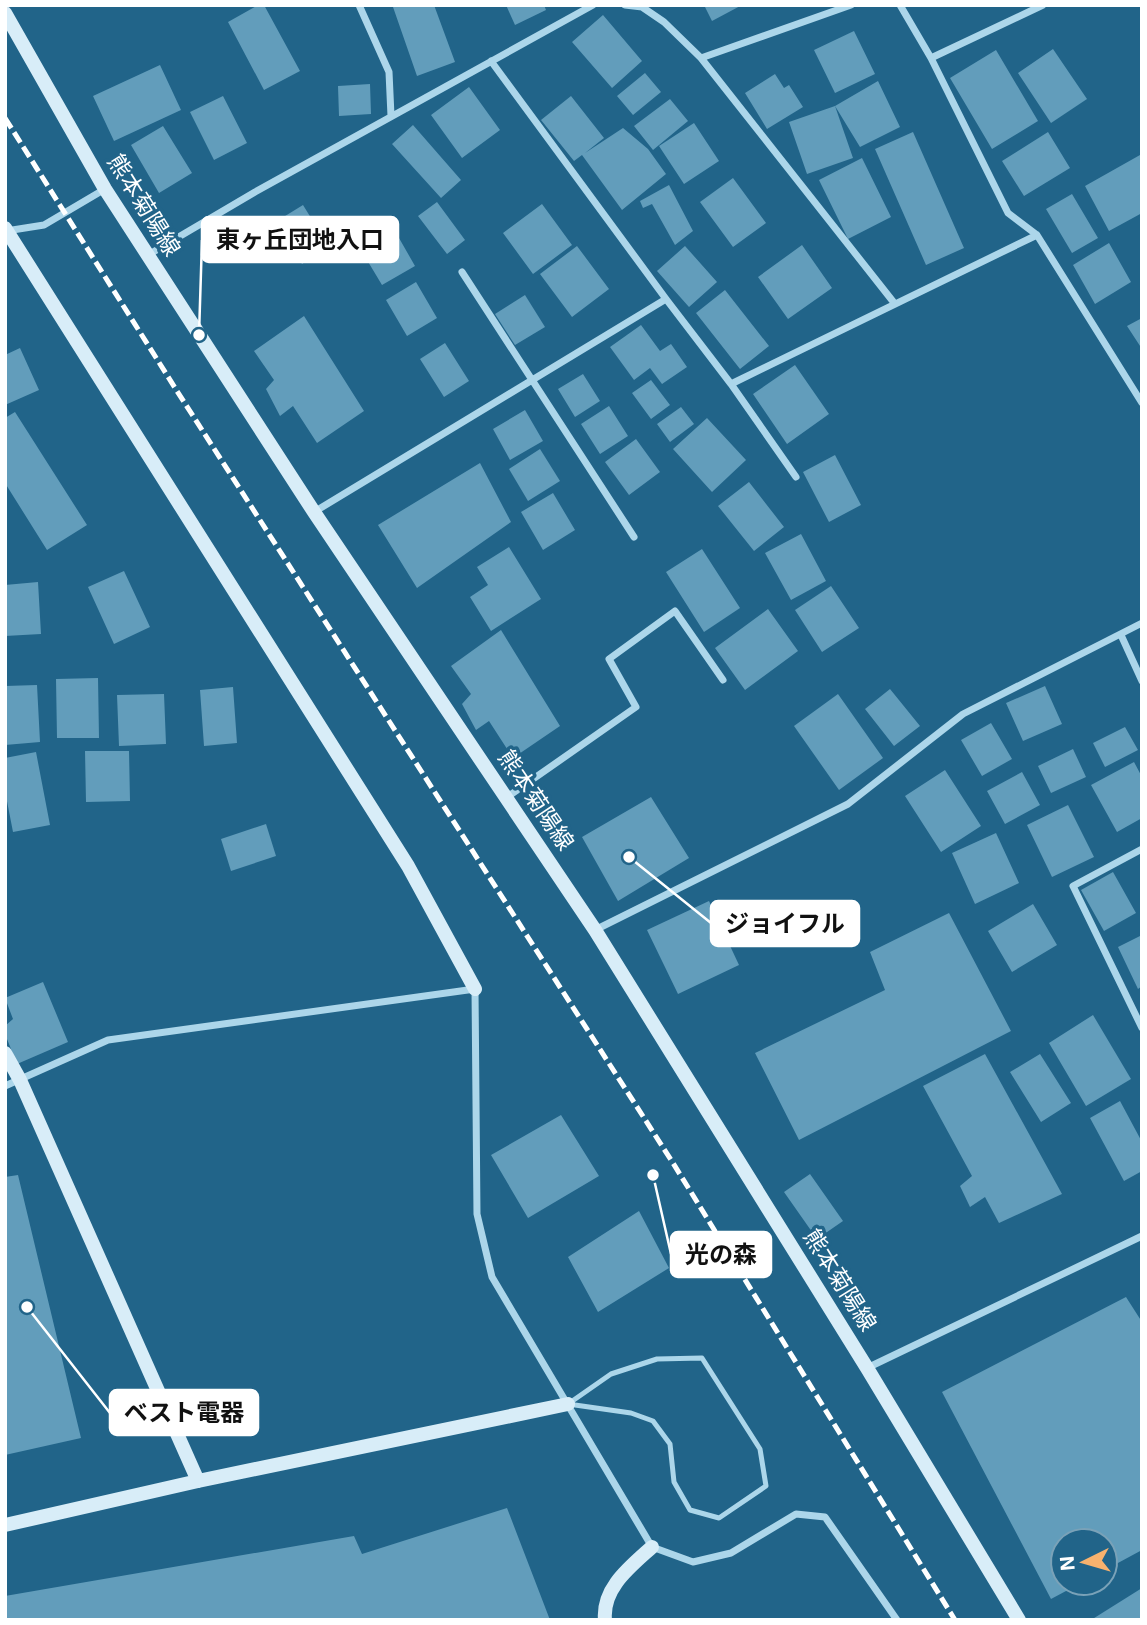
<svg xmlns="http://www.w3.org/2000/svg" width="1147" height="1625" viewBox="0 0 1147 1625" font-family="Inter,'Noto Sans JP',sans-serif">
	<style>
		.building { fill: #629dbb }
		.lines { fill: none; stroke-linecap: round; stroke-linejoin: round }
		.lane { stroke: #acd6ea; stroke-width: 5 }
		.street { stroke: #acd6ea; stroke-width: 7 }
		.secondary { stroke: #d8edf8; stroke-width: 14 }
		.rail { stroke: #fff; stroke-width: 5; stroke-dasharray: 12 5; stroke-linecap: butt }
		.labels { text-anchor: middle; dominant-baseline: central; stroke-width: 7; stroke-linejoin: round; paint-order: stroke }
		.street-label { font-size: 23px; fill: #fff; stroke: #216489 }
		.leader { fill: none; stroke: #fff; stroke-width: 2.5 }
		.callout-dot { fill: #fff; stroke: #216489; stroke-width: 2.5 }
		.callout { fill: #fff; stroke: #fff; stroke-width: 2.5 }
		.callout-label { font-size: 24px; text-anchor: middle; font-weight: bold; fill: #111 }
	</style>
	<rect width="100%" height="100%" fill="#216489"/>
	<path class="building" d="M258 5H264L300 71 264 90 228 22Z
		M397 5H434L455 62 417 76 393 7Z
		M506 5H544L546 10 515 25Z
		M704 5H742L712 21Z
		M603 15 642 61 612 88 572 42Z
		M854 31 875 74 835 93 814 50Z
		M1053 49 1087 99 1051 123 1018 73Z
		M996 50 1038 121 992 149 950 78Z
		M160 65 181 110 114 141 93 96Z
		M645 73 661 92 633 115 617 96Z
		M775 74 784 88 789 85 803 107 767 129 745 93Z
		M878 81 900 127 860 147 835 106Z
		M370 84 371 114 339 116 338 86Z
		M469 87 500 130 462 158 431 115Z
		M223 96 247 143 214 160 190 112Z
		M571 96 604 138 585 153 623 128 648 149 666 174 622 210 582 155 574 161 541 120Z
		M670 99 688 121 653 150 634 126Z
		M835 106 853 158 807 174 789 122Z
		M694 123 719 161 684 184 659 146Z
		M413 125 461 180 441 198 392 144Z
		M163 126 192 173 159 193 131 145Z
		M913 132 964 248 926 265 875 149Z
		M1048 132 1070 168 1024 196 1002 161Z
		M1140 155 1142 213 1109 231 1085 186Z
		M862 158 891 217 848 239 819 180Z
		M733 178 766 223 733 247 700 202Z
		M669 185 693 231 675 245 652 204 643 208 640 201Z
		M1072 194 1098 238 1072 253 1046 209Z
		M437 202 465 240 447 254 418 216Z
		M542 204 572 245 533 274 503 233Z
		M303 205 329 247 302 264 277 221Z
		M395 231 415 266 382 285 361 250Z
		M1109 243 1131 282 1095 304 1073 265Z
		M802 245 832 288 788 319 758 277Z
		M577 246 609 289 572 317 540 274Z
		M685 246 717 282 689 307 657 271Z
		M416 282 437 318 407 336 386 300Z
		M725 290 769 346 740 369 696 313Z
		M525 295 545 327 515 345 495 314Z
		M304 316 364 411 317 443 293 406 280 416 266 389 274 380 254 351Z
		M1142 318V349L1127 326Z
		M641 325 660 351 671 344 687 367 662 384 650 368 634 380 610 347Z
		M445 343 469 381 444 397 420 359Z
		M20 348 39 390 5 405V355Z
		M795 365 829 414 787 444 753 394Z
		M583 374 600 401 575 417 558 389Z
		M651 380 670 405 651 419 632 393Z
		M609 406 628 436 600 454 581 424Z
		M681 407 694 424 670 442 657 424Z
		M525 410 543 441 510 460 493 429Z
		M15 412 87 525 47 550 5 483V418Z
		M707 418 746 460 712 492 673 449Z
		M636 439 660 472 629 495 605 462Z
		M540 449 560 481 528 501 509 469Z
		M835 455 861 505 829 522 803 472Z
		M480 463 511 522 417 588 378 525Z
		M749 482 784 527 754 551 718 506Z
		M553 493 575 530 543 550 521 512Z
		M801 534 826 581 791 600 765 553Z
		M509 547 541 599 491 631 470 597 488 585 477 567Z
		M702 549 740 608 704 632 666 572Z
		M124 571 150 627 114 644 88 587Z
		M38 582 41 634 5 636V585Z
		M831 586 859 628 822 652 795 610Z
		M768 609 798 651 745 690 715 648Z
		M501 630 560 726 513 758 489 721 476 730 462 704 471 694 451 666Z
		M98 678 99 738H57L56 679Z
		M37 685 40 742 5 745V686Z
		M1045 686 1062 724 1023 741 1006 703Z
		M233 687 237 743 204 746 200 690Z
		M890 689 920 726 894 746 865 709Z
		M164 694 166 744 119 746 117 695Z
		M838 694 883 758 839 790 794 726Z
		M991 723 1012 759 982 776 961 740Z
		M1125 727 1138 750 1105 767 1093 743Z
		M1073 749 1086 777 1051 793 1038 766Z
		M85 751H129L130 801 86 802Z
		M36 752 50 825 13 832 5 791V758Z
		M1134 762 1142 777V818L1117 832 1091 785Z
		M945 770 981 826 941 852 905 796Z
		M1022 772 1040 805 1005 824 987 791Z
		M651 797 689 858 618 901 582 837Z
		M1068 805 1094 857 1052 877 1027 825Z
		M266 824 276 856 231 871 221 839Z
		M996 833 1019 883 975 904 952 853Z
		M1113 872 1136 913 1104 931 1081 890Z
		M709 901 739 965 678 994 647 930Z
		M1033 904 1057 945 1012 972 988 931Z
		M949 913 1011 1031 799 1140 755 1053 885 990 870 952Z
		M1142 935V986L1138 989 1118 947Z
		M43 982 68 1042 17 1064 5 1034V1026L13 1019 5 998Z
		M1093 1015 1131 1079 1086 1106 1049 1043Z
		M985 1054 1062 1194 999 1223 985 1197 970 1207 960 1186 972 1176 923 1086Z
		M1040 1054 1071 1103 1041 1122 1010 1072Z
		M1120 1101 1142 1142V1171L1124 1181 1090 1118Z
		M561 1115 599 1176 528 1218 491 1155Z
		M810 1174 843 1221 817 1239 784 1192Z
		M18 1175 81 1438 5 1455V1177Z
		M639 1211 669 1268 598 1312 568 1257Z
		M1126 1297 1142 1322V1550L1105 1570V1541H1063V1583H1081L1051 1599 942 1392Z
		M507 1508 550 1620H5V1596L354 1536 362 1554Z
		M1142 1588V1620H1091Z"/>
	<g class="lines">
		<path class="lane" d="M702 1358 760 1449 766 1486 719 1518 690 1510 674 1482 670 1444 653 1421 631 1413 568 1404 611 1374 657 1359Z"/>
		<path class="street" d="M359 5 389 72 391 116
			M625 5 642 7 664 22 701 58 851 5
			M900 5 931 58
			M1043 5 931 58 1008 213 1037 235 1142 403
			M701 58 895 304
			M491 61 666 299 731 384 796 477
			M6 231 44 225 105 189
			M148 255 255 192 593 5
			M462 272 634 537
			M731 384 1037 235
			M314 512 666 299
			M1121 635 1142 681
			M506 798 636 707 609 659 675 611 723 680
			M1142 849 1073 886 1142 1028
			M595 930 848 804 963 714 1142 623
			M5 1086 108 1040 475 989 477 1214 492 1277 652 1547 693 1562 731 1553 796 1514 825 1517 897 1620
			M867 1368 1142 1236"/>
		<path class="secondary" d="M5 13 105 189 314 512 595 930 867 1368 1019 1620
			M5 228 408 866 475 989
			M5 1053 20 1080 198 1481
			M5 1525 198 1481 568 1404
			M605 1620C602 1588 630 1567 652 1547"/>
		<path class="rail" d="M5 118 177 391 673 1163 955 1620"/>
	</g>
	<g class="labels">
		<g class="street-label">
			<text transform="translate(144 205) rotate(58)">熊本菊陽線</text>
			<text transform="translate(536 800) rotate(56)">熊本菊陽線</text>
			<text transform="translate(840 1280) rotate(58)">熊本菊陽線</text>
		</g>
	</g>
	<path class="leader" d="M199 335L202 240M629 857L711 923M653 1175L671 1254M27 1307L110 1413"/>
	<g class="callout-dot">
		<circle cx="199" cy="335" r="7"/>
		<circle cx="629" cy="857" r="7"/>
		<circle cx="653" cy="1175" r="7"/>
		<circle cx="27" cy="1307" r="7"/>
	</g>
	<g class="callout">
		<rect x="202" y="217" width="196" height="45" rx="7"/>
		<rect x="711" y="901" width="148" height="45" rx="7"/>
		<rect x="671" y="1232" width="100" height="45" rx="7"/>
		<rect x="110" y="1390" width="148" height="45" rx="7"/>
	</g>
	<g class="callout-label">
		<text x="300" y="248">東ヶ丘団地入口</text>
		<text x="785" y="932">ジョイフル</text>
		<text x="721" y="1263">光の森</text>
		<text x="184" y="1421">ベスト電器</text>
	</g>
	<rect width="1147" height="1625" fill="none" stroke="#ffffff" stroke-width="14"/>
	<g transform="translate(1084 1562) rotate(265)"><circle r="33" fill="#216489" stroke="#7aa2b8" stroke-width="2"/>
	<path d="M0-5L12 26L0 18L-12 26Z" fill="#f7b26e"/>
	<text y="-10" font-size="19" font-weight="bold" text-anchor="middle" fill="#ffffff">N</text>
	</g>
</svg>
